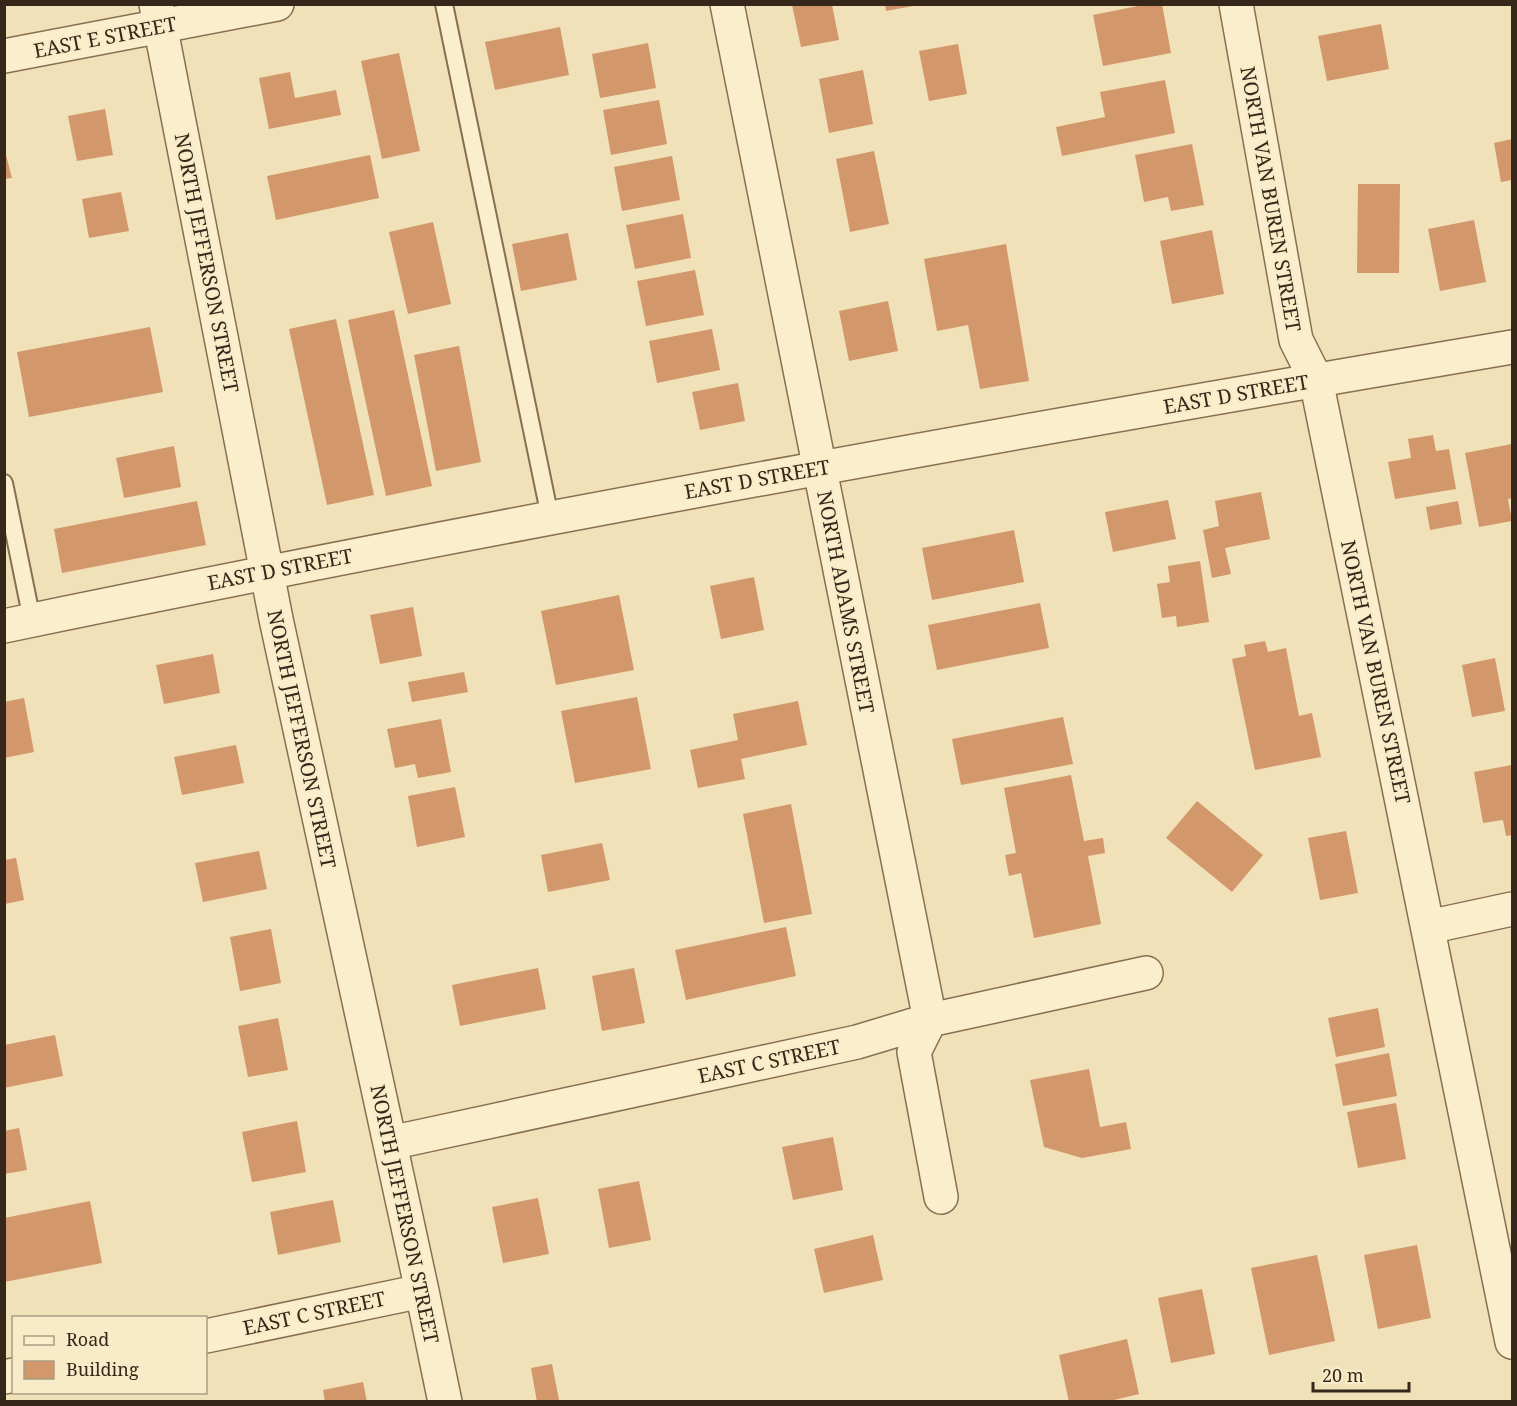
<svg xmlns="http://www.w3.org/2000/svg" width="1517" height="1406" viewBox="0 0 1517 1406" font-family="'Noto Serif',serif">
	<style>
		.building { fill: #d2976b }
		.lines { fill: none; stroke-linecap: round; stroke-linejoin: round }
		.service-casing { stroke: #876f52; stroke-width: 20 }
		.minor-casing { stroke: #876f52; stroke-width: 36 }
		.tertiary-casing { stroke: #876f52; stroke-width: 36 }
		.service { stroke: #fbeecc; stroke-width: 16 }
		.minor { stroke: #fbeecc; stroke-width: 33 }
		.tertiary { stroke: #fbeecc; stroke-width: 33 }
		.labels { text-anchor: middle; dominant-baseline: central; stroke-width: 4.5; stroke-linejoin: round; paint-order: stroke }
		.street-label { font-size: 20px; fill: #352719; stroke: #f8ebc8 }
	</style>
	<rect width="100%" height="100%" fill="#f1e1b8"/>
	<path class="building" d="M885 4H913V6L886 11Z
		M1148 4H1162L1171 53 1103 66 1093 15Z
		M792 5H832L839 40 801 47Z
		M1381 24 1389 69 1327 81 1318 36Z
		M560 27 569 75 495 90 485 42Z
		M648 43 656 88 600 98 592 54Z
		M958 44 967 94 929 101 919 51Z
		M399 53 420 151 382 159 361 61Z
		M863 70 873 124 829 133 819 79Z
		M290 72 295 98 336 90 341 115 269 129 259 78Z
		M1165 80 1175 133 1062 156 1056 127 1105 117 1100 92Z
		M659 100 667 144 611 155 603 110Z
		M105 109 113 155 77 161 68 116Z
		M1512 139V180L1501 182 1494 143Z
		M1192 144 1204 205 1171 211 1168 197 1144 202 1135 155Z
		M4 147 12 178 4 179Z
		M874 151 889 224 850 232 836 159Z
		M370 155 379 198 276 220 267 176Z
		M672 156 680 200 622 211 614 167Z
		M1358 184H1400L1399 273H1357Z
		M121 192 129 231 89 238 82 199Z
		M683 214 691 258 635 269 626 225Z
		M1474 220 1486 282 1440 291 1428 229Z
		M433 222 451 304 408 314 389 232Z
		M1212 230 1224 294 1172 304 1160 241Z
		M568 233 577 280 521 291 512 244Z
		M1006 244 1029 381 980 389 968 325 937 331 924 259Z
		M695 270 704 315 646 326 637 281Z
		M888 301 898 351 849 361 839 311Z
		M394 310 432 486 386 496 348 320Z
		M336 319 374 495 327 505 289 329Z
		M150 327 163 392 29 417 17 352Z
		M712 329 720 370 657 383 649 341Z
		M459 346 481 462 436 471 414 355Z
		M738 383 745 421 700 430 692 392Z
		M1433 435 1436 451 1449 449 1456 489 1395 499 1388 462 1411 458 1408 439Z
		M1512 444V498L1508 499 1512 521 1479 527 1465 453Z
		M174 446 181 487 124 498 116 458Z
		M1261 492 1270 539 1225 548 1231 574 1212 578 1203 530 1219 526 1215 501Z
		M1168 500 1176 539 1113 552 1105 512Z
		M197 501 206 545 62 573 54 529Z
		M1458 501 1462 524 1430 530 1426 507Z
		M1014 530 1024 582 932 600 922 548Z
		M1200 561 1209 622 1177 627 1176 616 1162 618 1157 584 1170 582 1168 566Z
		M754 577 764 630 721 639 710 586Z
		M619 595 634 670 556 685 541 611Z
		M1040 603 1049 648 937 670 928 625Z
		M413 607 422 656 380 664 370 615Z
		M1265 641 1268 652 1286 648 1299 716 1312 713 1321 757 1255 770 1232 659 1246 656 1244 645Z
		M213 654 220 693 164 704 156 665Z
		M1495 658 1505 711 1472 717 1462 665Z
		M464 672 468 692 412 702 408 682Z
		M637 697 651 769 575 783 561 711Z
		M24 698 34 752 4 758V702Z
		M798 701 807 745 741 759 745 779 698 788 690 750 738 740 733 714Z
		M1063 717 1073 764 961 785 952 739Z
		M441 719 451 772 418 778 415 764 395 768 387 729Z
		M236 745 244 783 182 795 174 757Z
		M1512 765V835L1506 836 1503 820 1483 823 1474 772Z
		M1071 775 1084 841 1103 838 1105 853 1088 856 1101 924 1034 938 1021 873 1009 876 1005 855 1016 853 1004 788Z
		M455 787 465 837 417 847 408 796Z
		M1197 801 1263 855 1232 892 1166 838Z
		M791 804 812 914 764 923 743 814Z
		M1346 831 1358 893 1320 900 1308 838Z
		M602 843 610 880 548 892 541 855Z
		M259 851 267 889 203 902 195 863Z
		M16 858 24 900 5 904V860Z
		M786 927 796 976 686 1000 675 950Z
		M271 929 281 983 240 991 230 937Z
		M538 968 546 1009 460 1026 452 985Z
		M634 968 645 1023 602 1031 592 976Z
		M1378 1008 1385 1047 1336 1057 1328 1018Z
		M278 1018 288 1070 248 1077 238 1026Z
		M55 1035 63 1076 4 1088V1045Z
		M1389 1053 1397 1096 1343 1106 1335 1064Z
		M1089 1069 1100 1127 1126 1122 1131 1149 1082 1158 1044 1147 1030 1080Z
		M1396 1103 1406 1159 1358 1168 1347 1112Z
		M297 1121 306 1172 252 1182 242 1132Z
		M19 1128 27 1170 4 1174V1131Z
		M833 1137 843 1190 793 1200 782 1147Z
		M639 1181 651 1240 609 1248 598 1189Z
		M538 1198 549 1254 503 1263 492 1207Z
		M333 1200 341 1242 278 1255 270 1212Z
		M90 1201 102 1263 4 1282V1218Z
		M873 1235 883 1280 824 1293 814 1249Z
		M1417 1245 1431 1318 1378 1329 1364 1255Z
		M1317 1255 1335 1341 1269 1355 1251 1268Z
		M1202 1289 1215 1354 1171 1363 1158 1298Z
		M1127 1339 1139 1394 1106 1402H1069L1059 1355Z
		M552 1364 559 1400 537 1402 531 1368Z
		M363 1382 367 1402H325L323 1390Z"/>
	<g class="lines">
		<defs>
			<path id="service" d="M444 4 550 517
				M4 483 32 620"/>
			<path id="minor" d="M156 4 276 619 422 1291 445 1402
				M727 4 930 1020 914 1052 941 1197
				M1236 4 1296 340 1316 380 1512 1342
				M4 56 277 4
				M1428 927 1512 909
				M390 1143 857 1042 930 1020 1146 973
				M206 1336 422 1291
				M4 1377 14 1375"/>
			<path id="tertiary" d="M4 626C505 522 1008 432 1512 347"/>
		</defs>
		<use href="#service" class="service-casing"/>
		<use href="#minor" class="minor-casing"/>
		<use href="#tertiary" class="tertiary-casing"/>
		<use href="#service" class="service"/>
		<use href="#minor" class="minor"/>
		<use href="#tertiary" class="tertiary"/>
	</g>
	<g class="labels">
		<g class="street-label">
			<text transform="translate(105 37) rotate(-11)">EAST E STREET</text>
			<text transform="translate(1271 199) rotate(80)">NORTH VAN BUREN STREET</text>
			<text transform="translate(207 263) rotate(79)">NORTH JEFFERSON STREET</text>
			<text transform="translate(1236 394) rotate(-10)">EAST D STREET</text>
			<text transform="translate(757 479) rotate(-10)">EAST D STREET</text>
			<text transform="translate(280 569) rotate(-11)">EAST D STREET</text>
			<text transform="translate(846 602) rotate(79)">NORTH ADAMS STREET</text>
			<text transform="translate(1376 672) rotate(78)">NORTH VAN BUREN STREET</text>
			<text transform="translate(302 739) rotate(78)">NORTH JEFFERSON STREET</text>
			<text transform="translate(769 1061) rotate(-12)">EAST C STREET</text>
			<text transform="translate(405 1214) rotate(78)">NORTH JEFFERSON STREET</text>
			<text transform="translate(314 1313) rotate(-12)">EAST C STREET</text>
		</g>
	</g>
	<rect width="1517" height="1406" fill="none" stroke="#352719" stroke-width="12"/>
	<rect x="12" y="1316" width="195" height="78" fill="#f8ebc8" stroke="#aa9d82" stroke-width="1.5"/>
	<rect x="24" y="1336" width="30" height="9" fill="#fbeecc" stroke="#aa9d82" stroke-width="1.5"/>
	<text x="66" y="1346" font-size="18" fill="#352719">Road</text>
	<rect x="24" y="1361" width="30" height="18" fill="#d2976b" stroke="#aa9d82" stroke-width="1.5"/>
	<text x="66" y="1376" font-size="18" fill="#352719">Building</text>
	<path d="M1313 1382v9h96v-9" fill="none" stroke="#352719" stroke-width="3"/>
	<text x="1322" y="1382" font-size="18" fill="#352719" stroke="#f8ebc8" stroke-width="4.5" paint-order="stroke">20 m</text>
</svg>
